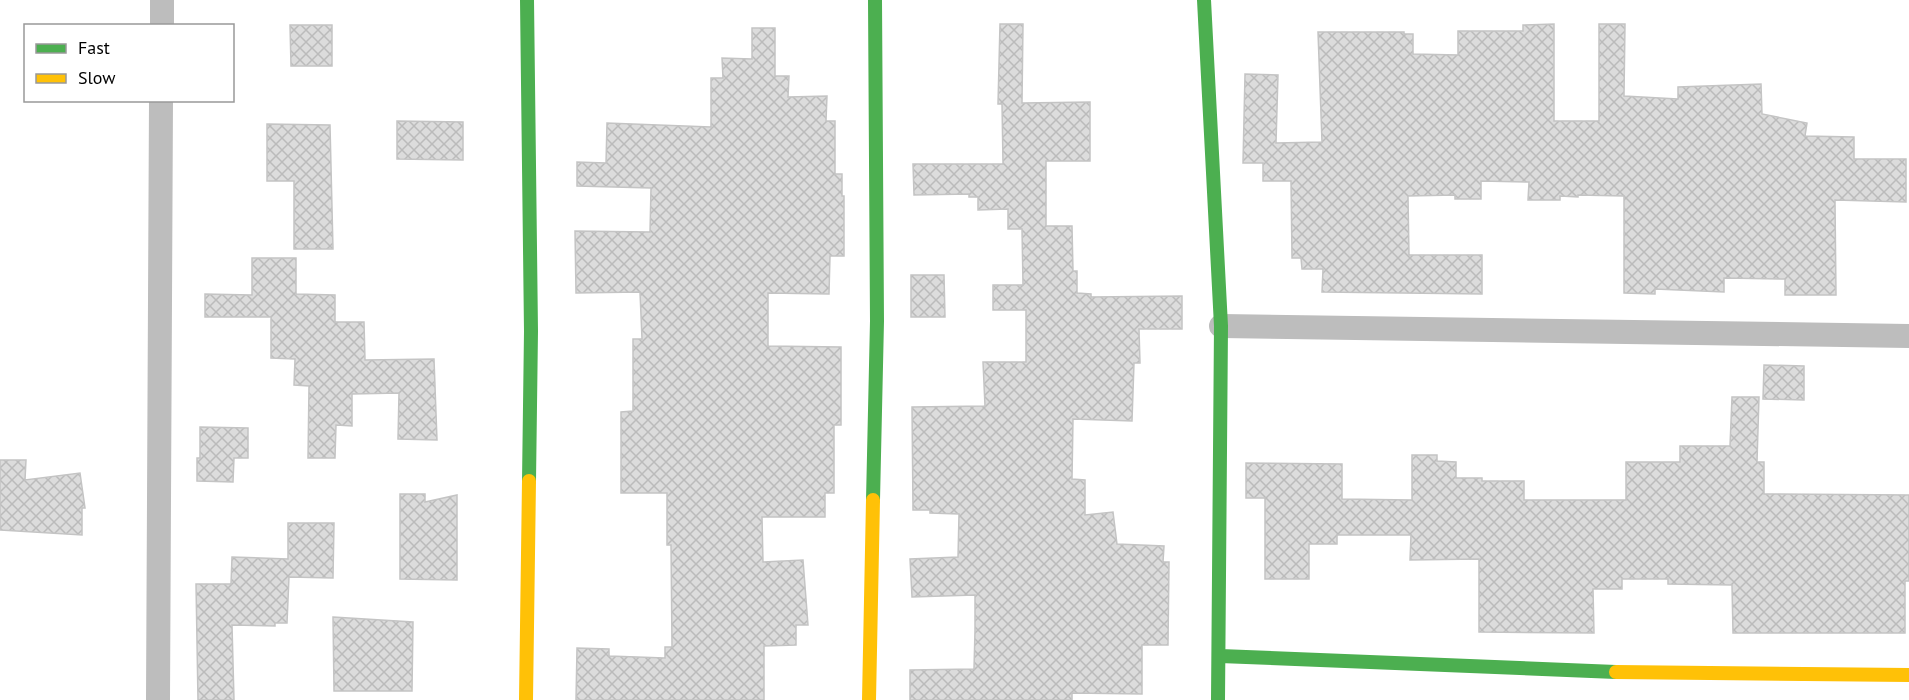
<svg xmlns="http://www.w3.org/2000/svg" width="1909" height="700" viewBox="0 0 1909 700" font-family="'PT Sans',sans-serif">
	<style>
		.building { fill: url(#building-cross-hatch); stroke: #c4c4c4; stroke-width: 1.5 }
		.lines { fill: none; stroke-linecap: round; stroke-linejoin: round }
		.street { stroke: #bdbdbd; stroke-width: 24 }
		.fast { stroke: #4caf50; stroke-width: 14 }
		.slow { stroke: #ffc107; stroke-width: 14 }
	</style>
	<defs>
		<pattern id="building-cross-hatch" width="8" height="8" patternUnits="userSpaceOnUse" patternTransform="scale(1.5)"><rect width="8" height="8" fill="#dcdcdc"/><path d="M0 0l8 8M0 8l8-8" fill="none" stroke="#bbb"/></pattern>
	</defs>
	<rect width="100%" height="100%" fill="#fff"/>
	<path class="building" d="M1000 24H1023L1022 103 1090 102V161H1046V226H1072L1073 271H1077V293L1091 294V297L1182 296V329H1139L1140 363H1134L1132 421 1073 419 1072 479 1085 480V515L1113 512 1117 544 1164 546 1163 562H1169L1168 645H1142V694L1072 693V700H910V670L974 669 975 630V595L912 597 910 559 958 557 959 514 930 513V510H913L912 407 985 406 983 362H1026V310H993V285H1023L1022 229H1008V209L978 210V197H969V194L914 195 913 164H1003L1002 104H998Z
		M1554 24V121H1599V24H1625L1624 96 1678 99V87L1761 84 1762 114 1807 123 1805 136 1854 137V159H1906V202L1835 200 1836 295H1785V279L1724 278V292L1655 289V294L1624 293V196L1578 195V197L1560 196V200H1528L1529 182 1481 181V199H1455V195L1408 196 1409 255H1482V294L1322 292 1323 269H1302L1301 258H1292L1291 181H1263V163H1243L1245 74 1278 75 1276 143 1322 142 1318 32H1404V34H1413V54L1458 55V31H1523V25Z
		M290 25H332V66H291Z
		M752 28H775V76H789L788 97 827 96 826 121H835V174H842V196H844V256H830L829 294 768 293V346L841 347V425H834V493H825V517H762L763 562 803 560 808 625H796V645L764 646V700H576L577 648 609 649V656L665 658V647H672L671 545H667V493H621V412L633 411V339H642L640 292 576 293 575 231 650 232 651 188 577 186V162L606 163 607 123 711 127V78H723L722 58 752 59Z
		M397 121 463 122V160L397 159Z
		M267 124 330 125 333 249H294V181H267Z
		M252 258H296V294L335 295V322H364L365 360 434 359 437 440 398 439 399 393 352 394V426L336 425 335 458H308L309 386 294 385 295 359 271 358V317H205V294L252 295Z
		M911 275H944L945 317H911Z
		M1764 365 1804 366V400L1763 399Z
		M1732 397H1759L1757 462H1764V494L1909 495V581H1905V633H1733L1732 585 1668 584V579H1622V589H1593L1594 633 1479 632V559L1410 560 1411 535H1337V544H1309V579H1265V498H1246V463L1342 464V499L1412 500V455H1437V461L1456 462V478H1482V481H1524V500H1626V462H1680V446H1730Z
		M200 427 248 428V458H234L233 482 197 481V458H200Z
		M0 460H26L25 480 80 473 85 508H82V535L0 530Z
		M400 494H425V502L457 495V580L400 579Z
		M288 523H334L333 578 289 577 287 623H275V626L232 625 234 700H198L196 584H231L232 557 288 559Z
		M333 617 413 622 412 691H334Z"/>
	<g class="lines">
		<path class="street" d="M162 26V0
			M1221 326 1909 336
			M158 700 161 100"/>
		<path class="fast" d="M527 0 531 331 529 481
			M1204 0 1221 326 1218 700
			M873 500 877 321 875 0
			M1220 656 1616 672"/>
		<path class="slow" d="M1616 672 1909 675
			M526 700 529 481
			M869 700 873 500"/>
	</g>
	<rect x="24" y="24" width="210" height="78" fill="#ffffff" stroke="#999999" stroke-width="1.5"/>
	<rect x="36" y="44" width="30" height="9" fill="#4caf50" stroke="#999999" stroke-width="1.5"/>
	<text x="78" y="54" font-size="18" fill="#000000">Fast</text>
	<rect x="36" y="74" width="30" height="9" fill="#ffc107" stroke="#999999" stroke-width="1.5"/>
	<text x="78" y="84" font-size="18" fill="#000000">Slow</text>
</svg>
